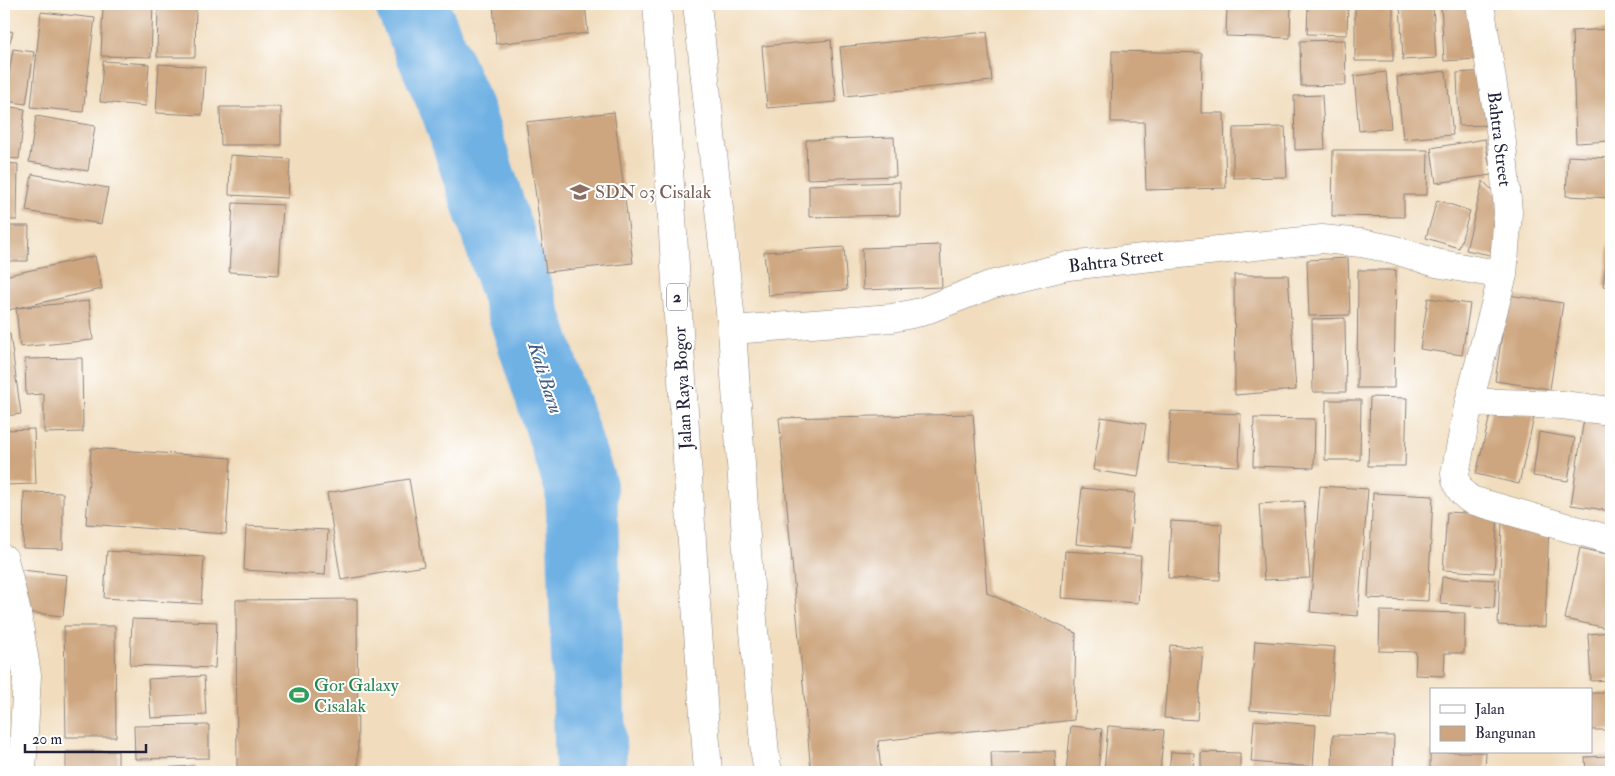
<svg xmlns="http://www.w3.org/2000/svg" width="1615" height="776" viewBox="0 0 1615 776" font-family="'IM FELL Double Pica',serif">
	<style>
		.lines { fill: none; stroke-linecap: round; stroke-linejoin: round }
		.river { stroke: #6fb1e4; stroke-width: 72 }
		.building { fill: #cda67f }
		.minor-casing { stroke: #8a807c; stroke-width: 29 }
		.trunk-casing { stroke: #8a807c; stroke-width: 29 }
		.minor { stroke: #fff; stroke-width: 28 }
		.trunk { stroke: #fff; stroke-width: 28 }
		.labels { text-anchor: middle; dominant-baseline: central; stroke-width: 4; stroke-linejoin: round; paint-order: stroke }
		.shield { fill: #fff; stroke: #646476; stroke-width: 1 }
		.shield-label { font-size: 16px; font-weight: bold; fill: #22223b }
		.street-label { font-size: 18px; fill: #22223b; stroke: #fff }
		.education-label { font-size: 18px; fill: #785e54; stroke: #fff; text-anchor: start }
		.leisure-label { font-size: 18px; fill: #27864d; stroke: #fff; text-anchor: start }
		.water-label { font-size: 19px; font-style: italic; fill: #415b7f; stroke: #fff }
	</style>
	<rect width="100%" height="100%" fill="#fff"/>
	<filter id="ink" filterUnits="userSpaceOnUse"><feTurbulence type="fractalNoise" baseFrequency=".02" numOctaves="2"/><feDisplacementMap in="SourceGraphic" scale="10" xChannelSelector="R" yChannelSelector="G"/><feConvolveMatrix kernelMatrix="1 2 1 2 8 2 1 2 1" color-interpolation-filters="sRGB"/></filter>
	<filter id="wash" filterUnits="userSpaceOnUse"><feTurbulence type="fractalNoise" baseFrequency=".0096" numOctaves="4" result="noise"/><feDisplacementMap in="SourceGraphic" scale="20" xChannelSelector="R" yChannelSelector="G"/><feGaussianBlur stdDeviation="1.12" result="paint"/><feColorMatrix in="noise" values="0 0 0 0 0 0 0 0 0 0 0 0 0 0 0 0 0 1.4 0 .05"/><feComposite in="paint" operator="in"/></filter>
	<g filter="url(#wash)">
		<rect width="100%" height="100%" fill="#f1ddbd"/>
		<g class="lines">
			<path class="river" d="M411 4 458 112 581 487 591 769"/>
		</g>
		<g id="blocks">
			<path class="building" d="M103 4H153L151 57 101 56Z
				M158 4H196L195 57H157Z
				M493 4H585L588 33 496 44Z
				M1227 4H1291L1290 38 1226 36Z
				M1308 4H1348L1347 35 1307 34Z
				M1355 4H1393V61H1355Z
				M1400 4H1433L1436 58 1403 60Z
				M1441 4H1475L1477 59 1444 61Z
				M41 12 95 18 83 112 31 107Z
				M4 29 13 32 4 61Z
				M1611 29V141L1576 143 1572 31Z
				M987 32 992 81 845 96 840 47Z
				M831 40 836 102 767 108 762 46Z
				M1345 40 1346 85 1301 86 1300 41Z
				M13 49 34 52 26 104 5 101Z
				M1112 51 1202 53 1201 113H1224L1226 188 1146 190 1144 122H1111Z
				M103 61 149 64 146 106 100 102Z
				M159 64 205 67 202 115 156 113Z
				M1446 71 1453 135 1403 139 1397 77Z
				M1486 71 1489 125 1459 126 1457 73Z
				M1386 72 1391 128 1359 131 1354 76Z
				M1322 95 1325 149 1295 150 1294 96Z
				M4 106 25 109 19 159 4 158Z
				M220 107H281V145H221Z
				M614 112 633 263 546 272 526 122Z
				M36 116 95 126 88 171 29 162Z
				M1285 127 1287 177 1233 178V128Z
				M894 137 896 176 807 179 806 140Z
				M1485 139 1491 175 1436 183 1431 148Z
				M1333 150H1428L1427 195H1404V217L1332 216Z
				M230 155 290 159 288 198 229 195Z
				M1568 156 1611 158V198L1566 196Z
				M4 163 18 164 17 220H4Z
				M32 174 108 188 101 224 26 211Z
				M1483 181 1498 196 1500 257 1466 250Z
				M900 182V215L809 217V185Z
				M1437 200 1470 211 1459 248 1426 238Z
				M233 203 283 205 279 275 229 272Z
				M4 226H29L28 261H4Z
				M1609 240H1611V287L1603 286Z
				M940 245 942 287 863 290 862 248Z
				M844 247 847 290 768 295 764 252Z
				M95 256 102 289 4 311V276Z
				M1348 258 1350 315 1309 316 1307 260Z
				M1358 270H1396L1394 388H1357Z
				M1234 275H1288L1296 390 1235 395Z
				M1508 295 1563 303 1550 389 1495 381Z
				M1428 298 1470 304 1462 355 1420 349Z
				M89 301 93 340 20 347 16 308Z
				M1345 318 1346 392H1313L1312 319Z
				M10 334 21 414 4 416V335Z
				M82 358 83 432 44 433V394L26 395 25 359Z
				M1370 397 1407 398 1405 466H1368Z
				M1326 400H1361L1360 460H1325Z
				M1492 407 1534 417 1519 484 1476 474Z
				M1171 411 1241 414 1239 466 1168 463Z
				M973 414 987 593 1076 633 1074 720 878 741 881 772H811L779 418Z
				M1101 417 1146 424 1138 477 1093 470Z
				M1254 418 1315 419 1314 468 1253 466Z
				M1584 418 1611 422V511L1571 505Z
				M34 429 36 484 4 485V430Z
				M1539 432 1575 438 1568 481 1533 476Z
				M91 448 231 458 226 534 86 524Z
				M409 479 424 566 341 580 327 493Z
				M1320 486 1368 489 1358 616 1310 612Z
				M1082 488 1135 493 1129 549 1076 544Z
				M24 492 63 493V549L23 548Z
				M1373 493 1433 496 1428 601 1368 598Z
				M1304 501 1310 578 1264 580 1259 504Z
				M1447 512 1498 515 1494 573 1443 570Z
				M1171 521 1222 524 1220 580 1168 578Z
				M1502 522 1549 524 1545 627 1498 625Z
				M246 526 328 530 325 575 244 570Z
				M1580 548 1611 555V629L1565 619Z
				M107 551 204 557 201 604 104 598Z
				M1065 551 1141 556 1138 603 1062 598Z
				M4 568 67 575 63 616 4 610Z
				M1442 577 1496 580 1494 608 1440 604Z
				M357 599 358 772H237L236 600Z
				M1380 611 1465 613 1464 653H1445L1444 676 1415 675 1416 652 1379 651Z
				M132 619 217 622 215 668 130 665Z
				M64 626H115L116 737H66Z
				M1611 632V680L1591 681 1588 634Z
				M1255 641 1335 647 1330 716 1250 710Z
				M1170 645 1203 648 1197 720 1164 718Z
				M204 676 206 715 151 718 148 679Z
				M1591 693H1611V730H1591Z
				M1254 720 1316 725 1313 767 1251 762Z
				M209 725V758L135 759 134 726Z
				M1071 726 1102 729 1098 772H1066Z
				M1108 726 1164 730 1160 772H1104Z
				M1333 735 1394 736 1393 772H1332Z
				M118 751V772H66V752Z
				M1055 751 1056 772H992L991 752Z
				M1171 752 1194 753 1193 772H1169Z
				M1201 752 1240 753V772H1201Z
				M1430 752H1486L1485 771H1430Z
				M1611 756V772H1586L1585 757Z
				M195 766 196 772H142V769Z"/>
		</g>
	</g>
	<g filter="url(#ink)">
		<use href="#blocks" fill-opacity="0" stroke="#8a807c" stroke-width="1"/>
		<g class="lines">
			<defs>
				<path id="minor" d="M1480 4 1502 143 1508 212 1503 275 1469 402 1455 474C1456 486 1461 493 1471 500L1611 540
					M732 330 892 318 921 312 990 285 1068 266 1322 239 1361 243 1392 249 1436 263 1503 275
					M1469 402 1562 405 1611 411
					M4 559 17 613 27 675 22 772"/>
				<path id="trunk" d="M657 4 669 169 695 590 708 772
					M697 4 732 330 747 552 765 754 768 772"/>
			</defs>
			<use href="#minor" class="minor-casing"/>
			<use href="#trunk" class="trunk-casing"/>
			<use href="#minor" class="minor"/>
			<use href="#trunk" class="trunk"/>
		</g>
	</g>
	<defs>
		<symbol id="school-bare" viewBox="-9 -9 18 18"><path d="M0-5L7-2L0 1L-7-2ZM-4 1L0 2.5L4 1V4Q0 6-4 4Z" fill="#8d6e63" stroke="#fff" stroke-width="2.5" paint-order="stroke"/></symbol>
		<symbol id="stadium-bare" viewBox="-9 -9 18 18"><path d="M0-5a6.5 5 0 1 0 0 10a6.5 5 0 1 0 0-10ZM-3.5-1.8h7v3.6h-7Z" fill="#2e9e5b" stroke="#fff" stroke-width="2.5" paint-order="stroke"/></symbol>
	</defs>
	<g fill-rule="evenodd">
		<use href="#school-bare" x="566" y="178" width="28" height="28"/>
		<use href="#stadium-bare" x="285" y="681" width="28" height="28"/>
	</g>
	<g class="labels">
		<rect class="shield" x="667" y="283.5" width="20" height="27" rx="4"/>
		<g class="shield-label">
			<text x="677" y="297">2</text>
		</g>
		<g class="street-label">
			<text transform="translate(1499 139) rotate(83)">Bahtra Street</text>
			<text transform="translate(1116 261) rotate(-7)">Bahtra Street</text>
			<text transform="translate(683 388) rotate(-93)">Jalan Raya Bogor</text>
		</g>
		<g class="education-label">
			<text x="595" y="192">SDN 03 Cisalak</text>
		</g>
		<g class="leisure-label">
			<text x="314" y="685">Gor Galaxy<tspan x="314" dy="21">Cisalak</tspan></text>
		</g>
		<g class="water-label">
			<text transform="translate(545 378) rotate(72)">Kali Baru</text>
		</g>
	</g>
	<rect width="1615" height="776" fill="none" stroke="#fff" stroke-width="20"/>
	<rect x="1430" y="688" width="162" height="65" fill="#ffffff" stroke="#a7a7b1"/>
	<rect x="1440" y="705" width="25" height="8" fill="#ffffff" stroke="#a7a7b1"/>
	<text x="1475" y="714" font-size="15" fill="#22223b">Jalan</text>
	<rect x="1440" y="726" width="25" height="15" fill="#cda67f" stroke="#a7a7b1"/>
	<text x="1475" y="738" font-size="15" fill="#22223b">Bangunan</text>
	<path d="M25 744v8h121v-8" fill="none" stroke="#22223b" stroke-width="2.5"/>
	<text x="32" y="744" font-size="15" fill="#22223b" stroke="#ffffff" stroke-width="4" paint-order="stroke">20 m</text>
</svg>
